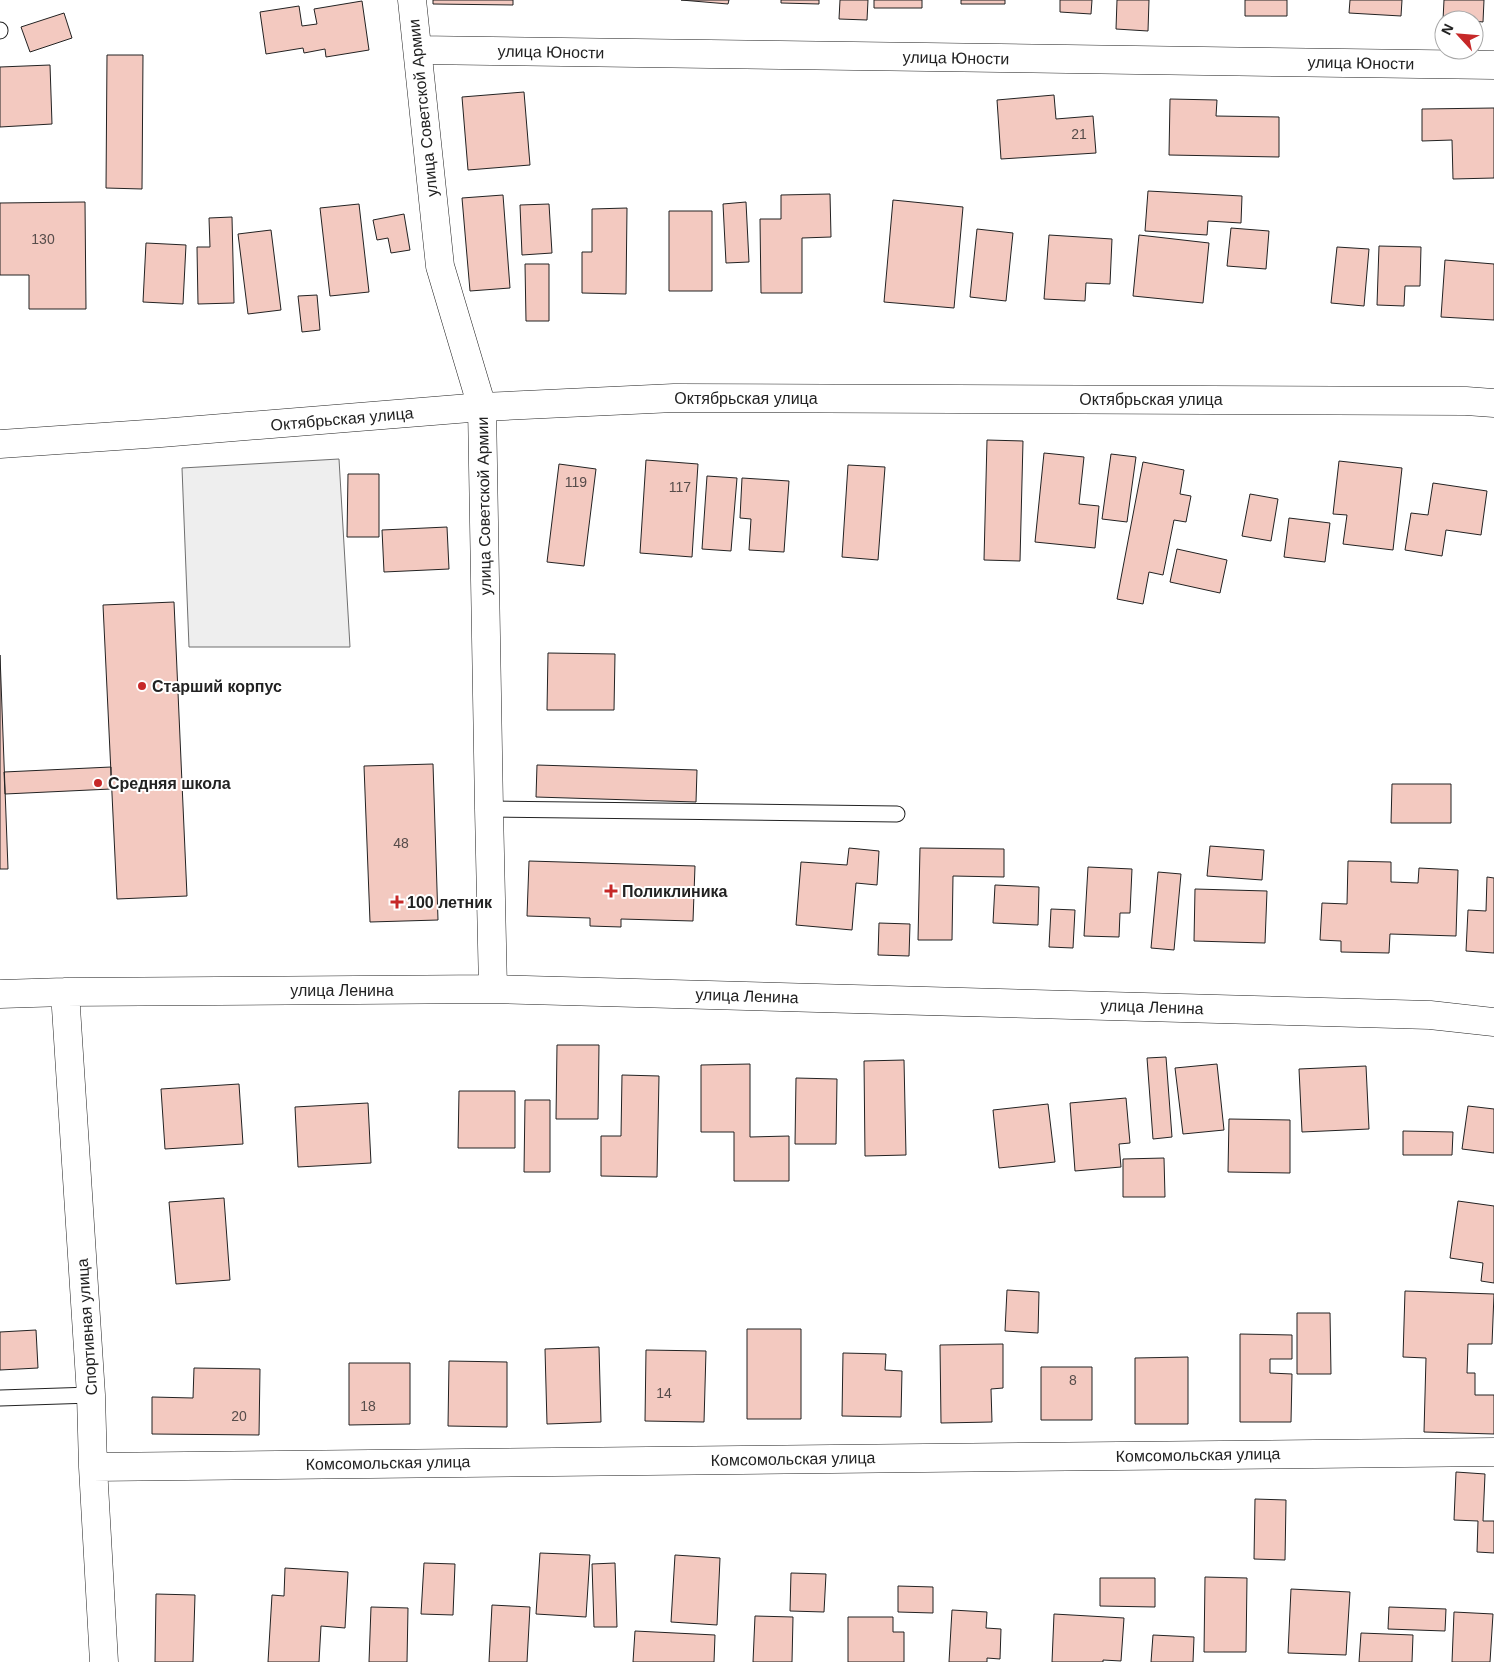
<svg xmlns="http://www.w3.org/2000/svg" width="1494" height="1662" viewBox="0 0 1494 1662" font-family="Helvetica,sans-serif">
	<style>
		.green { fill: #eee; stroke: #6f6f6f }
		.building { fill: #f3c9c0; stroke: #222 }
		.lines { fill: none; stroke-linecap: round; stroke-linejoin: round }
		.service-casing { stroke: #222; stroke-width: 17 }
		.minor-casing { stroke: #222; stroke-width: 29 }
		.tertiary-casing { stroke: #222; stroke-width: 29 }
		.service { stroke: #fff; stroke-width: 15 }
		.minor { stroke: #fff; stroke-width: 28 }
		.tertiary { stroke: #fff; stroke-width: 28 }
		.poi-dot { fill: #c62828; stroke: #fff; stroke-width: 2 }
		.labels { text-anchor: middle; dominant-baseline: central; stroke-width: 4; stroke-linejoin: round; paint-order: stroke }
		.number-label { font-size: 14px; fill: #564c4a }
		.street-label { font-size: 16px; fill: #222; stroke: #fff }
		.poi-label { font-size: 16px; font-weight: bold; fill: #222; stroke: #fff; text-anchor: start }
	</style>
	<rect width="100%" height="100%" fill="#fff"/>
	<path class="green" d="M339 459 350 647H189L182 468Z"/>
	<path class="building" d="M433 0H513V5L433 4Z
		M681 0H729L728 4Z
		M781 0H819V4L781 3Z
		M840 0H868L867 20 839 19Z
		M874 0H922V8H874Z
		M961 0H1005V4H961Z
		M1060 0H1092L1091 14 1060 12Z
		M1117 0H1149L1148 31 1116 29Z
		M1245 0H1287V16H1245Z
		M1350 0H1402L1401 16 1349 13Z
		M1444 0H1484L1483 22 1474 21V20H1443Z
		M362 1 369 50 326 57 325 49 304 53 303 48 266 54 260 12 299 6 302 26 317 24 314 9Z
		M64 13 72 38 30 52 21 27Z
		M107 55H143L142 189 106 188Z
		M50 65 52 124 0 127V67Z
		M524 92 530 165 468 170 462 97Z
		M1054 95 1056 119 1093 116 1096 153 1001 159 997 100Z
		M1170 99 1217 100 1216 116 1279 117V157L1169 155Z
		M1494 108V178L1453 179 1452 140 1422 141V109Z
		M1148 191 1242 196 1241 223 1208 221 1207 235 1145 231Z
		M830 194 831 237 802 238V293H761L760 219H781V195Z
		M503 195 510 288 470 291 462 198Z
		M893 200 963 207 954 308 884 302Z
		M85 202 86 309H29V275H0V203Z
		M746 202 749 262 726 263 723 204Z
		M359 204 369 292 330 296 320 208Z
		M549 204 552 253 522 255 520 205Z
		M627 208 626 294 582 293V252H592V209Z
		M669 211H712V291H669Z
		M404 214 410 250 391 253 388 238 377 240 373 220Z
		M232 217 234 303 198 304 197 247H210L209 218Z
		M1231 228 1269 231 1266 269 1227 266Z
		M977 229 1013 233 1006 301 970 297Z
		M271 230 281 310 248 314 238 234Z
		M1049 235 1112 239 1110 284 1086 283 1085 301 1044 299Z
		M1139 235 1209 243 1203 303 1133 296Z
		M146 243 186 245 183 304 143 302Z
		M1379 246 1421 247 1420 286H1405L1404 306 1377 305Z
		M1337 247 1369 249 1364 306 1331 303Z
		M1445 260 1494 264V320L1441 317Z
		M525 264H549V321H526Z
		M317 295 320 330 302 332 298 296Z
		M987 440 1023 441 1020 561 984 560Z
		M1044 453 1084 457 1079 504 1099 506 1095 548 1035 542Z
		M1111 454 1136 457 1127 522 1102 519Z
		M646 460 698 464 692 557 640 553Z
		M1339 461 1402 468 1393 550 1343 544 1347 515 1333 514Z
		M1143 462 1184 470 1180 494 1191 496 1186 522 1174 520 1163 575 1149 572 1143 604 1117 599Z
		M559 464 596 469 584 566 547 562Z
		M848 465 885 467 878 560 842 557Z
		M348 474H379V537H347Z
		M707 476 737 478 731 551 702 549Z
		M742 478 789 481 784 552 749 550 751 519 740 518Z
		M1433 483 1487 491 1481 535 1446 530 1442 556 1405 550 1411 513 1428 515Z
		M1250 494 1278 499 1271 541 1242 536Z
		M1289 518 1330 523 1325 562 1284 557Z
		M447 527 449 569 384 572 382 530Z
		M1177 549 1227 560 1220 593 1170 582Z
		M174 602 187 896 117 899 103 605Z
		M548 653 615 654 614 710H547Z
		M0 655 8 869H0Z
		M433 764 438 920 370 922 364 766Z
		M537 765 697 770 696 802 536 797Z
		M111 767V789L5 794 4 772Z
		M1392 784H1451V823H1391Z
		M1210 846 1264 850 1262 880 1207 876Z
		M849 848 879 851 877 885 856 883 852 930 796 925 801 862 847 865Z
		M920 848 1004 849V877L953 876 952 940H918Z
		M529 861 695 866 693 921 621 919V927L590 926V918L527 916Z
		M1348 861 1391 862V882L1418 883 1419 868 1458 870 1456 936 1390 934 1389 953 1341 952V941L1320 940 1322 903 1347 904Z
		M1088 867 1132 869 1130 913H1120L1119 937 1084 936Z
		M1158 872 1181 874 1174 950 1151 948Z
		M1487 877 1494 878V953L1466 951 1468 910 1486 911Z
		M995 885 1039 887 1038 925 993 923Z
		M1195 889 1267 891 1265 943 1194 941Z
		M1051 909 1075 910 1073 948 1049 947Z
		M879 923 910 924 909 956 878 955Z
		M557 1045H599L598 1119H556Z
		M1166 1057 1172 1137 1153 1139 1147 1058Z
		M904 1060 906 1155 865 1156 864 1061Z
		M750 1064V1137L789 1136V1181H734V1132H701V1065Z
		M1217 1064 1224 1130 1183 1134 1175 1068Z
		M1366 1066 1369 1129 1302 1132 1299 1069Z
		M622 1075 659 1076 657 1177 601 1176V1136H621Z
		M796 1078 837 1079 836 1144H795Z
		M239 1084 243 1144 165 1149 161 1089Z
		M459 1091H515V1148H458Z
		M1126 1098 1130 1143 1119 1144 1121 1167 1075 1171 1070 1103Z
		M525 1100H550V1172H524Z
		M368 1103 371 1163 298 1167 295 1107Z
		M1048 1104 1055 1162 999 1168 993 1110Z
		M1468 1106 1494 1109V1153L1462 1149Z
		M1229 1119 1290 1120V1173L1228 1172Z
		M1403 1131 1453 1132 1452 1155H1403Z
		M1164 1158 1165 1197H1123V1159Z
		M224 1198 230 1280 176 1284 169 1202Z
		M1458 1201 1494 1206V1283L1481 1281 1483 1263 1450 1258Z
		M1007 1290 1039 1292 1038 1333 1005 1331Z
		M1405 1291 1494 1294 1492 1344H1468L1467 1373H1475V1395H1494V1434L1424 1432 1426 1358 1403 1357Z
		M1297 1313H1330L1331 1374H1297Z
		M747 1329H801V1419H747Z
		M36 1330 38 1368 0 1370V1332Z
		M1240 1334 1292 1335V1359H1270V1373L1292 1374 1291 1422H1240Z
		M1003 1344V1388L991 1389 992 1422 941 1423 940 1345Z
		M599 1347 601 1422 547 1424 545 1349Z
		M646 1350 706 1351 704 1422 645 1421Z
		M843 1353 886 1354 885 1370 902 1371 901 1417 842 1416Z
		M1188 1357V1424H1135V1358Z
		M449 1361 507 1362V1427L448 1426Z
		M349 1363H410V1424L349 1425Z
		M1041 1367H1092V1420H1041Z
		M194 1368 260 1369 259 1435 152 1434V1397L193 1398Z
		M1456 1472 1485 1474 1483 1521H1494V1553L1477 1552 1478 1521 1454 1520Z
		M1255 1499 1286 1500 1285 1560 1254 1559Z
		M540 1553 590 1555 586 1617 536 1614Z
		M675 1555 720 1558 717 1625 671 1622Z
		M424 1563 455 1564 453 1615 421 1614Z
		M615 1563 617 1627H594L592 1564Z
		M285 1568 348 1572 345 1628 321 1626 319 1662H268L272 1595 284 1596Z
		M791 1573 826 1574 824 1612 790 1611Z
		M1205 1577 1247 1578 1246 1652H1204Z
		M1100 1578H1155V1607L1100 1606Z
		M898 1586 933 1587V1613L898 1612Z
		M1291 1589 1350 1592 1346 1655 1288 1653Z
		M156 1594 195 1595 193 1662H155Z
		M492 1605 530 1607 527 1662H489Z
		M371 1607 408 1608 407 1662H369Z
		M1389 1607 1446 1609 1445 1631 1388 1629Z
		M952 1610 987 1612 986 1628 1001 1629 1000 1659 987 1658V1662H949Z
		M1454 1612 1493 1614 1490 1662H1452Z
		M1054 1614 1124 1618 1121 1661 1103 1660V1662H1052Z
		M755 1616 793 1617 792 1662H753Z
		M848 1617H893V1632H904V1662H848Z
		M635 1631 715 1635 714 1662H633Z
		M1361 1633 1413 1635 1412 1662H1359Z
		M1153 1635 1194 1637 1193 1662H1151Z"/>
	<g class="lines">
		<defs>
			<path id="service" d="M0 30V31
				M489 809 897 814
				M0 1398 91 1395"/>
			<path id="minor" d="M412 0 440 266 482 407 489 809 493 989
				M418 50 1494 65
				M65 992 91 1395 93 1467 104 1662
				M0 994 65 992 493 989 1430 1015 1494 1022
				M93 1467 1494 1452"/>
			<path id="tertiary" d="M0 444 161 433 482 407 674 398 1466 401 1494 403"/>
		</defs>
		<use href="#service" class="service-casing"/>
		<use href="#minor" class="minor-casing"/>
		<use href="#tertiary" class="tertiary-casing"/>
		<use href="#service" class="service"/>
		<use href="#minor" class="minor"/>
		<use href="#tertiary" class="tertiary"/>
	</g>
	<g class="poi-dot">
		<circle cx="142" cy="686" r="5"/>
		<circle cx="98" cy="783" r="5"/>
		<path d="M608.5 883.5h5v5h5v5h-5v5h-5v-5h-5v-5h5z"/>
		<path d="M394.5 894.5h5v5h5v5h-5v5h-5v-5h-5v-5h5z"/>
	</g>
	<g class="labels">
		<g class="number-label">
			<text x="1079" y="134">21</text>
			<text x="43" y="239">130</text>
			<text x="576" y="482">119</text>
			<text x="680" y="487">117</text>
			<text x="401" y="843">48</text>
			<text x="1073" y="1380">8</text>
			<text x="664" y="1393">14</text>
			<text x="368" y="1406">18</text>
			<text x="239" y="1416">20</text>
		</g>
		<g class="street-label">
			<text transform="translate(551 52) rotate(1)">улица Юности</text>
			<text transform="translate(956 58) rotate(1)">улица Юности</text>
			<text transform="translate(1361 63) rotate(1)">улица Юности</text>
			<text transform="translate(423 108) rotate(-96)">улица Советской Армии</text>
			<text x="746" y="398">Октябрьская улица</text>
			<text x="1151" y="399">Октябрьская улица</text>
			<text transform="translate(342 419) rotate(-5)">Октябрьская улица</text>
			<text transform="translate(484 506) rotate(-91)">улица Советской Армии</text>
			<text x="342" y="990">улица Ленина</text>
			<text transform="translate(747 996) rotate(2)">улица Ленина</text>
			<text transform="translate(1152 1007) rotate(2)">улица Ленина</text>
			<text transform="translate(87 1327) rotate(-94)">Спортивная улица</text>
			<text transform="translate(1198 1455) rotate(-1)">Комсомольская улица</text>
			<text transform="translate(793 1459) rotate(-1)">Комсомольская улица</text>
			<text transform="translate(388 1463) rotate(-1)">Комсомольская улица</text>
		</g>
		<g class="poi-label">
			<text x="152" y="686">Старший корпус</text>
			<text x="108" y="783">Средняя школа</text>
			<text x="622" y="891">Поликлиника</text>
			<text x="407" y="902">100 летник</text>
		</g>
	</g>
	<g transform="translate(1459 35) rotate(296)"><circle r="24" fill="#ffffff" stroke="#a7a7a7"/>
	<path d="M0-4L9 19L0 12L-9 19Z" fill="#c62828"/>
	<text y="-8" font-size="14" font-weight="bold" text-anchor="middle" fill="#222222">N</text>
	</g>
</svg>
